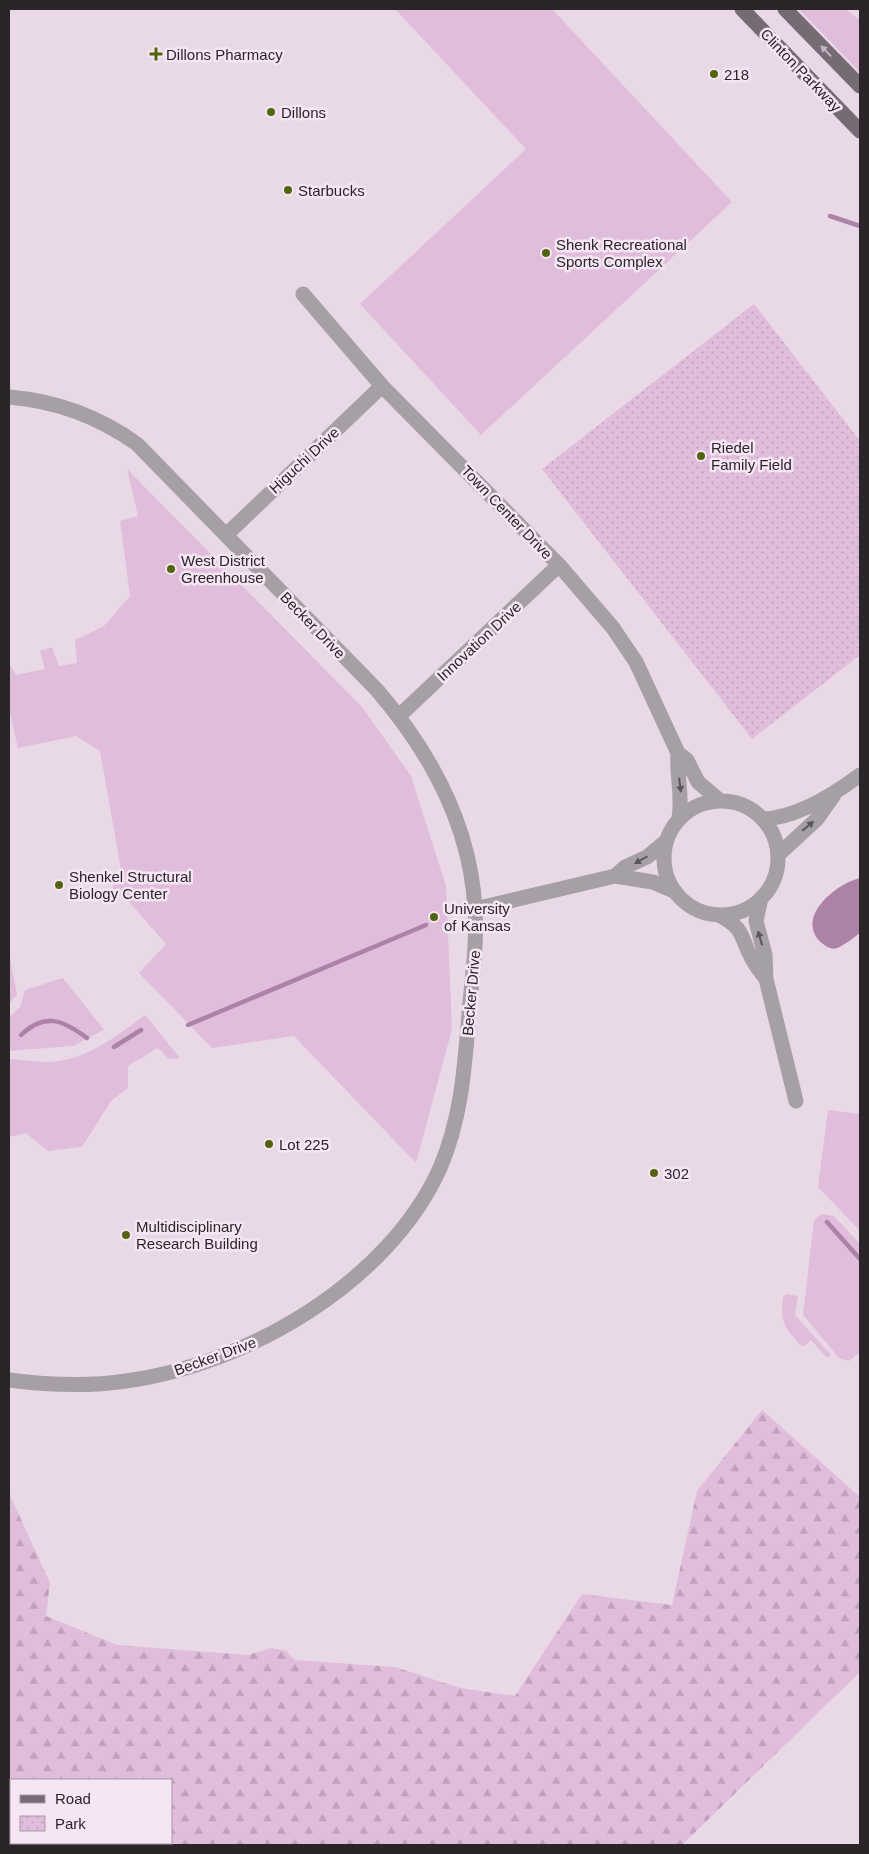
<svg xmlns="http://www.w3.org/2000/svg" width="869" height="1854" viewBox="0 0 869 1854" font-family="Helvetica,sans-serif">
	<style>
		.grass { fill: #e0bddb }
		.forest { fill: url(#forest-firs); fill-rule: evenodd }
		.park { fill: url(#park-dots) }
		.water { fill: #ac82a7 }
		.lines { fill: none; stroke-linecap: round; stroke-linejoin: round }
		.stream { stroke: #ac82a7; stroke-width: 4.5 }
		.street { stroke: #a69fa5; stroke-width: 15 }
		.primary { stroke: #766a74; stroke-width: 15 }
		.oneway { fill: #c3b4c1 }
		.oneway2 { fill: #5c565b }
		.poi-dot { fill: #52640d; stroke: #f6e6f4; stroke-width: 2 }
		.labels { text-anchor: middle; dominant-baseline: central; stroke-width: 5; stroke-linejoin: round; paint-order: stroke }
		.poi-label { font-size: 15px; fill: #2b252a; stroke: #f6e6f4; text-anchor: start }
		.street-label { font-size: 15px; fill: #2b252a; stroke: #f6e6f4 }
	</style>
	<defs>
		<pattern id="forest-firs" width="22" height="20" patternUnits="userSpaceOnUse" patternTransform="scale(1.25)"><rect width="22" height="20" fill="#e0bddb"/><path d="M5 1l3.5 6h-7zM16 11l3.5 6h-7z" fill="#c0a2bc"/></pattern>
		<pattern id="park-dots" width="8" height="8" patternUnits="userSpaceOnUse" patternTransform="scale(1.25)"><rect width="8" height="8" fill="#e0bddb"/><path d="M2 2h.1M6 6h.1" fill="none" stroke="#c0a2bc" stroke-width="1.8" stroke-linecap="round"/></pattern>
	</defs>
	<rect width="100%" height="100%" fill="#e9d9e6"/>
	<path class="grass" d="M395 9H552L732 202 481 435 360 304 526 149Z
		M799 9H845L860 20V72Z
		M127 469 362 707 411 776 446 886 452 1029 416 1163 294 1036 212 1048 139 973 166 944 123 895 112 894 114 878 121 869 100 751 76 736 18 748 9 708V664L16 675 45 669 40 651 52 647 59 666 77 663 75 640 104 626 130 596 120 521 138 516Z
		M9 953 17 994 9 1004Z
		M63 978 104 1030 73 1046 9 1051V1017L20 1007 25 990Z
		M145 1015 180 1058 169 1059 158 1048 128 1066V1088L111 1101 82 1147 48 1151 26 1133 9 1137V1059C21 1059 32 1062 44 1062 83 1063 115 1037 145 1015Z
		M828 1110 860 1114V1231L818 1187Z
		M822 1214 834 1216 860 1244V1352L849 1361 839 1358 803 1315 814 1220Z
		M786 1294 798 1296 795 1315 831 1355 827 1358 811 1340 804 1346 800 1345C784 1326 780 1323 783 1297Z"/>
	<path class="forest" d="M762 1410 860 1497V1672L682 1845H9V1493L50 1583 46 1616 117 1645 248 1655 271 1648 286 1651 295 1660 395 1667 460 1688 515 1696 582 1594 672 1605 697 1491ZM11 1780H171V1843H11Z"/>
	<path class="park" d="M754 304 860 441V655L752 739 542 469Z"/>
	<path class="water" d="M860 878V933C853 938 845 945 837 948 832 950 827 947 823 944 793 919 835 884 860 878Z"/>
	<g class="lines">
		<path class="stream" d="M830 216 860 226
			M188 1025 426 925
			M21 1035C45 1012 63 1020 87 1038
			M114 1047 141 1030
			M827 1222 860 1259"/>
		<path class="street" d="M303 294 382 386 559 565 613 628 636 662 678 753 687 760 698 782 719 800
			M9 397C57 401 98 416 137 444L377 690C431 753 471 827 475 910 477 941 473 972 470 1002 465 1059 463 1115 440 1168 389 1282 247 1365 126 1381 87 1387 48 1385 9 1380
			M226 535 382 386
			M399 716 559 565
			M678 753C676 775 683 794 679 818
			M664 858a57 57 0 1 1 114 0a57 57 0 1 1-114 0Z
			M763 819C797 818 833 795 860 775
			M778 855 817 819 834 795
			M615 876 653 882 674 891
			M761 898 756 921 765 955 766 979 796 1101
			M475 909 615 876 625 867 647 857 665 842
			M719 915C746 930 739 935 752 959 756 966 761 973 766 979"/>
		<path class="primary" d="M742 9 860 131
			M785 9 860 86"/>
	</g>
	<defs><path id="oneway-solid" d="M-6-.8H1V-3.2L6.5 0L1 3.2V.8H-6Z" transform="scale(1.25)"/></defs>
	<use class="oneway" href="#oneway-solid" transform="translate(826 51) rotate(-134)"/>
	<g class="oneway2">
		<use href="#oneway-solid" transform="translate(680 785) rotate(83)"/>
		<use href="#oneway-solid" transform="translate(808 826) rotate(-40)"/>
		<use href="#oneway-solid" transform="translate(641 860) rotate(150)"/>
		<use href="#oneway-solid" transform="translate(760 938) rotate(-106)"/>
	</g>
	<g class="poi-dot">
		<path d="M153.5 46.5h5v5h5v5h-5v5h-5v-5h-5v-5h5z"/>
		<circle cx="714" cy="74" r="5"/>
		<circle cx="271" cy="112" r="5"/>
		<circle cx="288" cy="190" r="5"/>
		<circle cx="546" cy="253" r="5"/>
		<circle cx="701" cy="456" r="5"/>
		<circle cx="171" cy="569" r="5"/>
		<circle cx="59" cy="885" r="5"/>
		<circle cx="434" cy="917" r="5"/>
		<circle cx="269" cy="1144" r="5"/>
		<circle cx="654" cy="1173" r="5"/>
		<circle cx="126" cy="1235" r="5"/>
	</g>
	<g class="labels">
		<g class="poi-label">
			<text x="166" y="54">Dillons Pharmacy</text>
			<text x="724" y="74">218</text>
			<text x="281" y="112">Dillons</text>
			<text x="298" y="190">Starbucks</text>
			<text x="556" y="244">Shenk Recreational<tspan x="556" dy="17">Sports Complex</tspan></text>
			<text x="711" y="447">Riedel<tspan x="711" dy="17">Family Field</tspan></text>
			<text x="181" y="560">West District<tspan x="181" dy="17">Greenhouse</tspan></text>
			<text x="69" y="876">Shenkel Structural<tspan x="69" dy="17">Biology Center</tspan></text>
			<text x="444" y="908">University<tspan x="444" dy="17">of Kansas</tspan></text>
			<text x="279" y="1144">Lot 225</text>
			<text x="664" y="1173">302</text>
			<text x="136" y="1226">Multidisciplinary<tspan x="136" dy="17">Research Building</tspan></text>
		</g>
		<g class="street-label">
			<text transform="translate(801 70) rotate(46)">Clinton Parkway</text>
			<text transform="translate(304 460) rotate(-43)">Higuchi Drive</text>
			<text transform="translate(507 512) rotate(46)">Town Center Drive</text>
			<text transform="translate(313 625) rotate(46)">Becker Drive</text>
			<text transform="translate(479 641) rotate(-43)">Innovation Drive</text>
			<text transform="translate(471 993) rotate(-85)">Becker Drive</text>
			<text transform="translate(215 1356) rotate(-20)">Becker Drive</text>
		</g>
	</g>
	<rect width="869" height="1854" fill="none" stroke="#2b252a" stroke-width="20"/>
	<rect x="10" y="1779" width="162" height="65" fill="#f6e6f4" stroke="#a599a3"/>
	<rect x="20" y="1795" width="25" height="8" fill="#766a74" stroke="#a599a3"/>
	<text x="55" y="1804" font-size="15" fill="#2b252a">Road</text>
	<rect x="20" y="1816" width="25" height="15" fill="url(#park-dots)" stroke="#a599a3"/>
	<text x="55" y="1829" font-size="15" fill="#2b252a">Park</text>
</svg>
